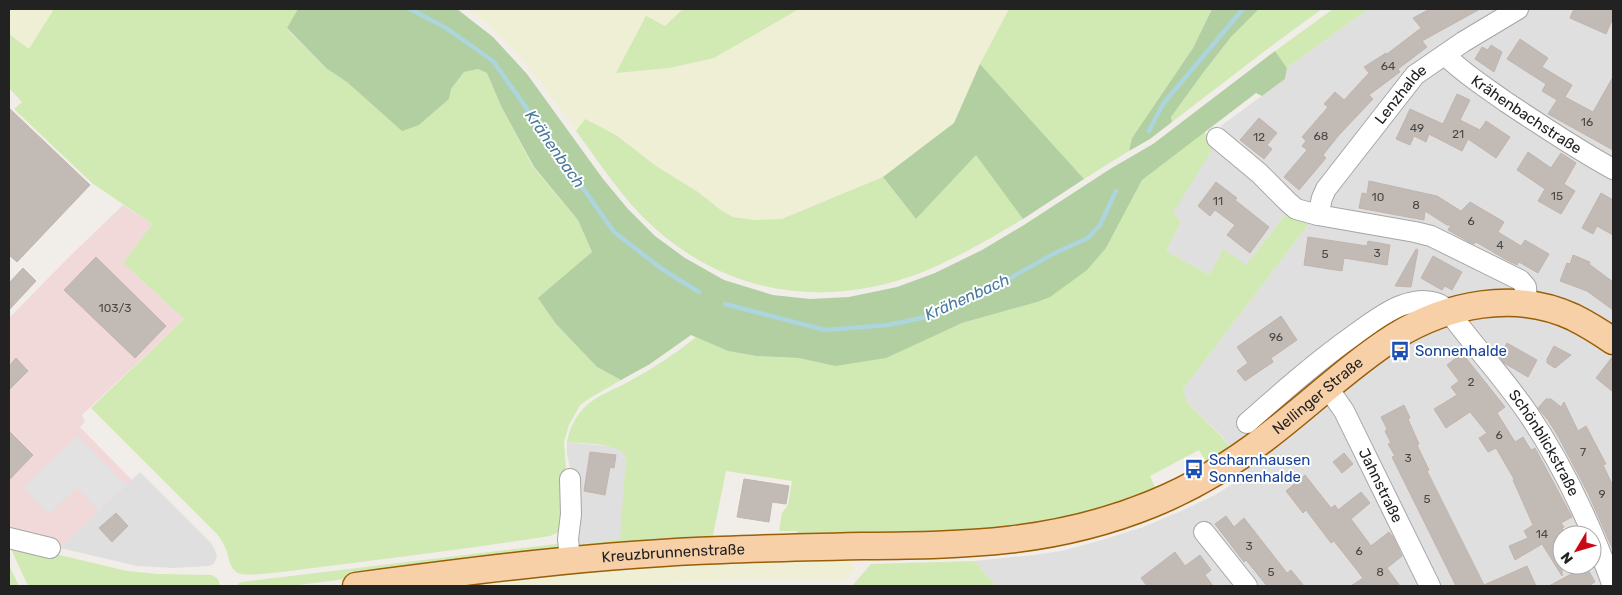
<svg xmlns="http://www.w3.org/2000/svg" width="1622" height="595" viewBox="0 0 1622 595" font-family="Rubik,sans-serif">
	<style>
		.residential { fill: #e0dfdf; fill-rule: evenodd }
		.commercial { fill: #f1d9da }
		.farmland { fill: #efefd6 }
		.grass { fill: #d1e9b2 }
		.forest { fill: #b1cfa0 }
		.parking { fill: #e2e2e2 }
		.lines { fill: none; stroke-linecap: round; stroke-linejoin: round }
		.stream { stroke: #acd5dd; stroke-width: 4.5 }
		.building { fill: #c2bab5; stroke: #c3b4ac }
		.minor-casing { stroke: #a6a6a6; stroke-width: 22 }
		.major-casing { stroke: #995e06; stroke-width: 29 }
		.minor { stroke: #fff; stroke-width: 20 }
		.major { stroke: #f8d0a7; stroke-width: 26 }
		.labels { text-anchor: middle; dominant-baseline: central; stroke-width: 4; stroke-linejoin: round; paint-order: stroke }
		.number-label { font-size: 12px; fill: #4a4847 }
		.street-label { font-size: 15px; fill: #222; stroke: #fff }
		.transit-label { font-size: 15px; fill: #164399; stroke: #fff; text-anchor: start }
		.water-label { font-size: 16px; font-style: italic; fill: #4b7a9f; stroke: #fff }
	</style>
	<rect width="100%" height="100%" fill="#f1eee9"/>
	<path class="residential" d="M1368 9H1613V586H996L974 561 1034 555 1061 551 1102 540 1143 527 1179 512 1217 494 1249 473 1222 436 1188 404 1183 389 1310 222 1289 210 1246 265 1210 275 1166 251 1181 222 1172 213 1222 125 1285 79 1287 68ZM1562 535H1592V565H1562Z
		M567 442 616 447 624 453 626 457 621 539 576 545 574 486 567 454Z
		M140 472 211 543 215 550 217 557 214 564 209 566 174 568 137 566 60 548Z"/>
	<path class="commercial" d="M123 205 152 224 123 263 184 319 82 415 85 422 80 427 132 480 60 548 46 541 9 532V318L69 257Z"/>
	<path class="farmland" d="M9 9H54L29 49 9 34Z
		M467 9H683L665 26 646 17 617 73 669 68 714 58 799 9H1009L980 64 954 123 883 177 782 219 754 220 733 217 722 211 698 192 656 166 616 135 585 120 576 131 544 87 513 50 485 22Z
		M850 559 854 564 855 570 846 579 836 581 770 579 684 582 636 586H424L645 563Z"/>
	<path class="grass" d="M54 9H298L287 29 326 68 419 125 449 99 451 89 464 72 478 69 487 73 501 106 533 167 578 220 592 252 539 298 556 324 597 367 621 380 590 398 580 405 569 425 564 442 568 493 562 529 557 533 550 536C472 548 392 558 313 568 300 569 248 578 238 573 229 569 229 555 225 547 223 542 220 538 217 534L91 408 184 319 123 263 152 224 92 183 14 109 22 102 9 88V34L29 49Z
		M683 9H799L714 58 669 68 616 73 646 16 665 26Z
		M1009 9H1212L1193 48 1132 138 1129 151 1084 179 980 64Z
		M1259 9H1322L1266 50 1172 122 1171 117 1203 73 1231 37Z
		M1333 9H1368L1287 68 1275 51Z
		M585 119 616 135 656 166 698 192 722 211 733 217 754 220 782 219 883 177 916 219 976 154 1023 219C987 240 951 262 912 276 811 311 713 290 638 212 615 187 596 158 576 131Z
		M1204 132 1216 143 1173 213 1181 222 1166 251 1210 275 1223 249 1246 265 1289 210 1310 222 1183 389 1188 404 1221 436 1233 451 1222 458 1219 455 1207 463 1199 450 1150 476 1155 487 1168 482 1171 487 1030 530 797 540V531H779L782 513 788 505 792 481 726 471 712 540 586 551 576 545 620 539 626 457C621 442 581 444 567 442 569 430 575 417 584 408 595 396 614 390 628 382 652 369 675 354 696 337L728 351 756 356 799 358 835 366 854 362 939 333 962 323 1037 302 1106 248 1142 180Z
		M13 544 127 571 158 574 212 575 218 579 220 586H28L12 551 10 546Z
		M556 544 560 545 562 550 479 562 291 586H237L239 583 242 582Z
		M974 561 996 586H852L871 564Z
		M9 565 19 586H9Z"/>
	<path class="forest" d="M298 9H457L493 37 527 74 603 179 628 209 655 236 685 258 724 280 773 295 810 299 849 297 897 287 935 273 982 250 1024 225 1110 169 1153 144 1275 51 1287 68 1285 79 1262 96 1256 93 1142 180 1106 248 1087 270 1050 297 1037 302 962 323 886 358 835 366 799 358 756 356 728 351 691 335 650 364 621 380 597 367 556 324 538 298 592 252 578 220 534 167 501 106 487 73 478 69 464 72 451 89 449 99 419 125 402 131 347 82 326 68 287 28Z
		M1212 9H1259L1231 37 1203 73 1171 117 1172 122 1150 139 1129 151 1132 138 1193 48Z
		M980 64 1084 179 1023 219 976 155 916 219 883 177 954 123Z"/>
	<path class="parking" d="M78 436 126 486 99 511 77 488 49 514 23 487Z"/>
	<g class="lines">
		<path class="stream" d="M410 9 446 28 493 61 614 232 662 269 699 292
			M1149 131 1163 104 1243 9
			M725 304 825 330 888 325 926 317 976 297 1055 253 1088 238 1100 225 1116 191"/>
	</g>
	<path class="building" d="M1430 9H1480L1422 41 1427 47 1398 69 1400 72 1369 95 1373 99 1339 135 1323 155 1326 158 1299 190 1284 177 1307 150 1302 146 1306 141 1302 137 1328 107 1324 104 1335 92 1344 100 1369 73 1364 67 1386 53 1387 54 1421 28 1413 18Z
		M1574 9H1613V18L1606 34 1570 18Z
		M1520 39 1548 58 1542 67 1572 85 1565 97 1593 112 1613 77V150L1548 114 1557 100 1542 91 1546 84 1507 59Z
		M1491 45 1502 52 1494 72 1475 59 1482 47 1488 50Z
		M1457 94 1470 100 1460 120 1480 130 1486 121 1510 137 1496 158 1468 139 1462 151 1429 134 1426 142 1414 136 1410 145 1396 139 1410 109 1443 124Z
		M9 108 90 185 17 262 9 255Z
		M1259 118 1277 133 1267 145 1272 149 1264 159 1240 140Z
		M1528 152 1551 168 1561 153 1576 163 1564 184 1575 191 1561 214 1538 201 1545 189 1517 170Z
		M1369 181 1437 196 1461 211 1470 202 1504 222 1498 232 1521 246 1525 240 1549 254 1538 273 1519 262 1517 265 1505 259 1476 242 1474 244 1469 242 1448 230 1451 225H1447L1425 211 1424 220 1359 208 1362 193 1367 194Z
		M1216 182 1237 198 1235 200 1269 227 1250 253 1227 235 1235 225 1215 210 1210 216 1198 206Z
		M1601 193 1613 200V235L1597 226 1593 234 1582 228Z
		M1308 237 1367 246 1368 241 1390 245 1387 265 1344 258 1342 271 1304 265Z
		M1416 249 1418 250 1411 287 1395 286Z
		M1573 255 1590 262 1589 264 1613 282V310L1587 291 1560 281 1567 263 1570 264Z
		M1433 256 1462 272 1452 290 1445 286 1442 290 1421 278Z
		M96 257 166 326 135 358 64 290Z
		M23 268 36 281 9 310V283Z
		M1281 316 1297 340 1271 358 1273 362 1245 381 1237 371 1248 363 1237 347Z
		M1507 343 1537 360 1528 377 1504 363 1499 356Z
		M1554 346 1571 355 1555 368 1547 363V359Z
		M1462 353 1505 407 1497 413 1515 442 1523 437 1531 450 1535 448 1572 517 1561 523 1564 527 1562 528 1563 531 1559 534 1562 540V576L1542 544 1515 560 1509 546 1528 538 1524 531 1533 525 1513 480 1514 479 1496 448 1488 452 1479 438 1487 433 1470 412 1446 428 1434 409 1457 395 1451 387 1459 381 1447 365Z
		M1613 356V392L1596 378Z
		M16 358 28 371 9 390V366Z
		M1546 399H1551L1561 407 1564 402 1578 431 1586 426 1606 464 1603 465 1613 486V550L1588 493 1558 436 1548 420 1538 408Z
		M1404 405 1410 418 1408 419 1419 444 1417 445 1429 470 1427 471 1484 585 1527 566 1536 586H1456L1392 457 1395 456 1388 444 1391 443 1385 431 1387 429 1381 417Z
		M9 431 33 455 9 480Z
		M590 452 616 455 614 468 610 467 605 495 584 491Z
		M1344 453 1353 464 1342 473 1333 462Z
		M1305 475 1331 508 1335 505 1338 510 1361 492 1370 503 1351 519 1371 546 1389 532 1393 537 1402 556 1387 568 1400 586H1351L1363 578 1334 541 1331 543 1306 510 1303 513 1286 491Z
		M744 479 789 486 786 504 772 502 769 522 737 517Z
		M116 513 128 526 112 542 99 528Z
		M1226 516 1234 527 1244 518 1287 573 1291 570 1304 586H1267L1246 560 1244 562 1215 524Z
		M1175 552 1185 566 1200 555 1211 570 1205 575 1213 586H1147L1141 578Z
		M1586 566 1595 582 1588 586H1549Z"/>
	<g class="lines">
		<defs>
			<g id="minor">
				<path id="s1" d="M1445 55C1463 73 1485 87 1506 102 1541 125 1576 149 1613 169"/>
				<path d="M1217 138 1259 173 1288 202 1296 209 1318 215 1415 232 1431 236 1520 280 1526 287 1527 305"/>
				<path id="s2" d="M1318 215 1322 198 1326 189 1415 75 1463 42 1518 9"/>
				<path id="s3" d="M1328 388 1344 411 1430 586"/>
				<path id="s4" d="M1247 423C1282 392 1316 362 1354 335 1368 325 1383 313 1400 306 1416 300 1437 297 1449 312 1474 346 1503 377 1527 412 1563 465 1591 525 1613 586"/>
				<path d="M570 479 571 514 568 539 570 560"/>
				<path d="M1204 532 1247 586"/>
				<path d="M9 538 50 548"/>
			</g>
			<g id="major">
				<path id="s5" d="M356 586C477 570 600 554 722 550 769 548 816 547 863 546 967 545 1054 544 1152 504 1194 487 1232 464 1268 436 1310 404 1349 366 1394 337 1447 304 1515 290 1573 317 1587 324 1600 332 1613 341"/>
			</g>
		</defs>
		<use href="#minor" class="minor-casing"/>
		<use href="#major" class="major-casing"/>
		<use href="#minor" class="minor"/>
		<use href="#major" class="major"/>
	</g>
	<defs>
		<symbol id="bus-bare" viewBox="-9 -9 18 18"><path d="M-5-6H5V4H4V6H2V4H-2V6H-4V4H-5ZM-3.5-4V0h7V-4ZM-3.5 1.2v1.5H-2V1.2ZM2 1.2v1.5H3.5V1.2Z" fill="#1a4fb4" stroke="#fff" stroke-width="2.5" paint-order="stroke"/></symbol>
	</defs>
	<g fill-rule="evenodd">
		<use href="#bus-bare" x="1386" y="337" width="28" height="28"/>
		<use href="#bus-bare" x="1180" y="455" width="28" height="28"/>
	</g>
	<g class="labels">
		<g class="number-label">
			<text x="1388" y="66">64</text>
			<text x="1587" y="122">16</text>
			<text x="1417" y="128">49</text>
			<text x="1458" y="134">21</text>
			<text x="1321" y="136">68</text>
			<text x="1259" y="137">12</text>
			<text x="1557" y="196">15</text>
			<text x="1378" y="197">10</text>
			<text x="1218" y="201">11</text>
			<text x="1416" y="205">8</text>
			<text x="1471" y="221">6</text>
			<text x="1500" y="245">4</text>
			<text x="1377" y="253">3</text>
			<text x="1325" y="254">5</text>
			<text x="115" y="308">103/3</text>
			<text x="1276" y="337">96</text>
			<text x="1471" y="382">2</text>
			<text x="1499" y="435">6</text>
			<text x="1583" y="452">7</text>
			<text x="1408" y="458">3</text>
			<text x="1602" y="494">9</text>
			<text x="1427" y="499">5</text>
			<text x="1542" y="534">14</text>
			<text x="1249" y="546">3</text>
			<text x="1359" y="551">6</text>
			<text x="1271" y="572">5</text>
			<text x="1380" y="572">8</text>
		</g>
		<g class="street-label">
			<text stroke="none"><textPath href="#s2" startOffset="148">Lenzhalde</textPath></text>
			<text stroke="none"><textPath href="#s1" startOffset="101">Krähenbachstraße</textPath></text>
			<text stroke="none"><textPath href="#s5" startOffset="1002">Nellinger Straße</textPath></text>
			<text stroke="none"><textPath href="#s4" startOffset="408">Schönblickstraße</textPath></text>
			<text stroke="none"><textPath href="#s3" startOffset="111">Jahnstraße</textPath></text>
			<text stroke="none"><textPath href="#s5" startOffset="319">Kreuzbrunnenstraße</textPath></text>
		</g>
		<g class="transit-label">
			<text x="1415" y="351">Sonnenhalde</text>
			<text x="1209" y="460">Scharnhausen<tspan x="1209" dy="17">Sonnenhalde</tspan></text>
		</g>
		<g class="water-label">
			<text transform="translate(555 149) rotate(55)">Krähenbach</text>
			<text transform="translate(967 297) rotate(-24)">Krähenbach</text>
		</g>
	</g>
	<rect width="1622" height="595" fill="none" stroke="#222222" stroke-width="20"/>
	<g transform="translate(1577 550) rotate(232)"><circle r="24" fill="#ffffff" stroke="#a7a7a7"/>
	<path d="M0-4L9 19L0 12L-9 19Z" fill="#cb0816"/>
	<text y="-8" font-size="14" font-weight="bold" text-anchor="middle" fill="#222222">N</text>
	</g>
</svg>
